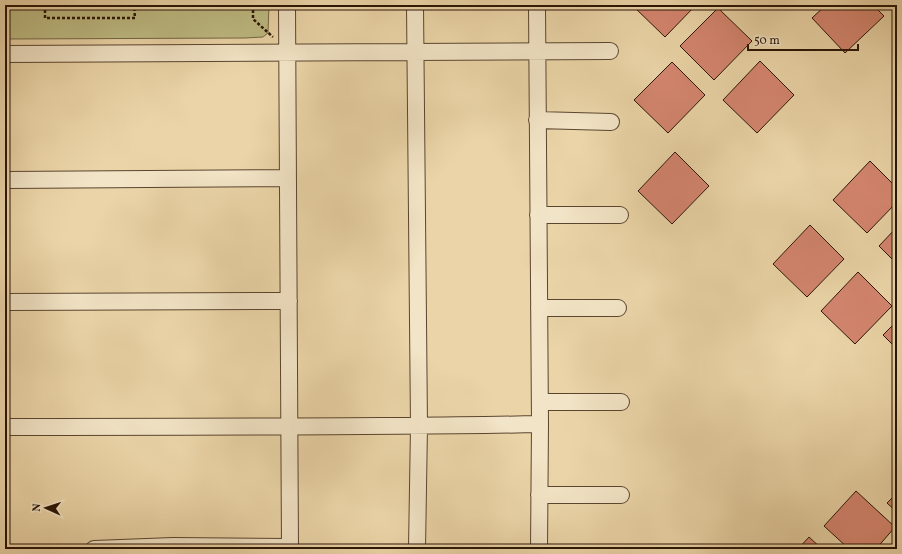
<svg xmlns="http://www.w3.org/2000/svg" width="902" height="554" viewBox="0 0 902 554" font-family="Vollkorn,serif">
	<style>
		.green { fill: #bebb83; stroke: #746845 }
		.building { fill: #d58670; stroke: #2a1507 }
		.lines { fill: none; stroke-linecap: round; stroke-linejoin: round }
		.street-casing { stroke: #5a452f; stroke-width: 18 }
		.path { stroke: #2a1507; stroke-width: 2.5; stroke-dasharray: 3 2; stroke-linecap: butt }
		.street { stroke: #f2e4c6; stroke-width: 16 }
	</style>
	<rect width="100%" height="100%" fill="#ebd5a8"/>
	<filter id="stains"><feTurbulence type="fractalNoise" baseFrequency=".005" numOctaves="4"/><feColorMatrix values="0 0 0 0 .2 0 0 0 0 .09 0 0 0 0 .02 0 0 0 .5 -.17"/></filter>
	<radialGradient id="worn" r=".72"><stop offset=".6" stop-color="#630" stop-opacity="0"/><stop offset="1" stop-color="#630" stop-opacity=".3"/></radialGradient>
	<path class="green" d="M5 5H269L268 33 263 37 245 38 5 39Z"/>
	<path class="building" d="M632 5H696L665 37Z
		M826 5H873L884 16 845 53 812 18Z
		M718 8 752 41 714 80 680 46Z
		M760 61 794 95 757 133 723 100Z
		M672 62 705 95 668 133 634 100Z
		M675 152 709 186 672 224 638 191Z
		M870 161 897 188V202L867 233 833 200Z
		M810 225 844 259 807 297 773 264Z
		M897 227V264L879 246Z
		M858 272 892 306 855 344 821 311Z
		M897 321V349L883 335Z
		M856 491 895 527 876 549H849L824 526Z
		M897 493V512L887 503Z
		M809 537 822 549H798Z"/>
	<g class="lines">
		<defs>
			<path id="street" d="M287 5 290 549
				M415 5 419 426 417 549
				M537 5 540 424 539 549
				M5 54 610 51
				M537 120 611 122
				M5 180 288 178
				M538 215H620
				M5 302 289 301
				M539 308H618
				M540 402H621
				M5 427C183 426 362 428 540 424
				M539 495H621
				M94 549 173 546 290 547"/>
		</defs>
		<use href="#street" class="street-casing"/>
		<path class="path" d="M45 5V18H135L134 5
			M253 5V19L273 37"/>
		<use href="#street" class="street"/>
	</g>
	<rect width="902" height="554" fill="none" stroke="#ebd5a8" stroke-width="20"/>
	<rect x="6" y="6" width="890" height="542" fill="none" stroke="#2a1507" stroke-width="2"/>
	<rect x="10" y="10" width="882" height="534" fill="none" stroke="#2a1507"/>
	<g transform="translate(46 508) rotate(273)" stroke="#f2e4c6" stroke-width="3" paint-order="stroke">
	<path d="M0-3L7 15L0 10L-7 15Z" fill="#2a1507"/>
	<text y="-6" font-size="11" font-weight="bold" text-anchor="middle" fill="#2a1507">N</text>
	</g>
	<path d="M748 44v6h110v-6" fill="none" stroke="#2a1507" stroke-width="2"/>
	<text x="754" y="44" font-size="12" fill="#2a1507" stroke="#f2e4c6" stroke-width="3" paint-order="stroke">50 m</text>
	<rect width="100%" height="100%" filter="url(#stains)"/>
	<rect width="100%" height="100%" fill="url(#worn)"/>
</svg>
